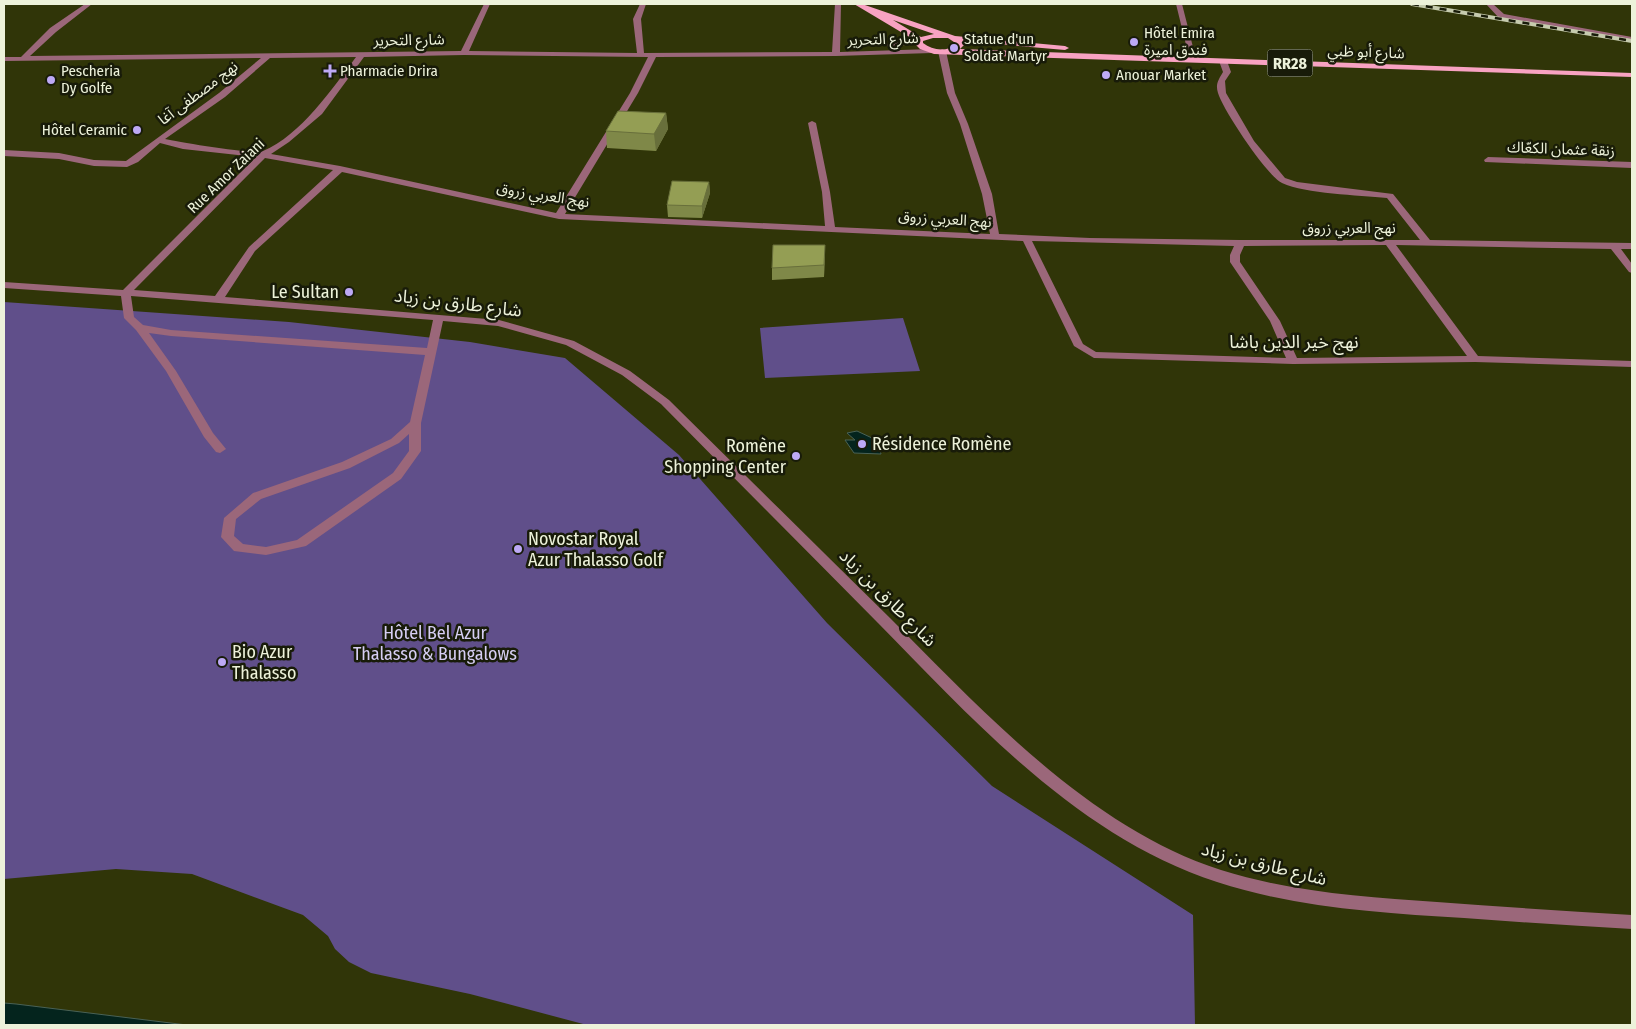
<svg xmlns="http://www.w3.org/2000/svg" width="1636" height="1029" viewBox="0 0 1636 1029" font-family="'Fira Sans Condensed','Noto Sans Arabic',sans-serif">
	<style>
		.green { fill: #604f8a }
		.water { fill: #04241d; stroke: #4a6256 }
		.lines { fill: none; stroke-linecap: round; stroke-linejoin: round }
		.minor { fill: #9b677a; fill-rule: evenodd }
		.major { fill: #f8a2c2; fill-rule: evenodd }
		.rail-casing { stroke: #c6cbae; stroke-width: 4 }
		.rail { stroke: #181b09; stroke-width: 2.5; stroke-dasharray: 7; stroke-linecap: butt }
		.wall { fill: #7f8848 }
		.shaded-wall { fill: #686f3b }
		.building { fill: #949e54; stroke: #686f3b }
		.poi-dot { fill: #bda9f5; stroke: #181b09; stroke-width: 2 }
		.labels { text-anchor: middle; dominant-baseline: central; stroke-width: 5; stroke-linejoin: round; paint-order: stroke }
		.far-poi-label { font-size: 15px; fill: #edf2da; stroke: #181b09; text-anchor: start }
		.far-street-label { font-size: 15px; fill: #edf2da; stroke: #181b09 }
		.shield { fill: #181b09; stroke: #adb29b; stroke-width: 1 }
		.shield-label { font-size: 16px; font-weight: bold; fill: #edf2da }
		.poi-label { font-size: 18px; fill: #edf2da; stroke: #181b09; text-anchor: start }
		.street-label { font-size: 18px; fill: #edf2da; stroke: #181b09 }
		.park-label { font-size: 18px; fill: #d6cef3; stroke: #181b09 }
	</style>
	<rect width="100%" height="100%" fill="#303508"/>
	<path class="green" d="M4 302 289 322 470 342 565 358 679 455 827 623 992 786 1193 915 1195 1025H587L470 994 371 973 349 962 335 949 328 936 303 915 192 874 116 869 4 879Z
		M903 318 920 371 765 378 760 328Z"/>
	<path class="water" d="M857 431 872 438H877L881 454 854 453 845 440H855L847 433Z
		M4 1003 16 1004 187 1025H4Z"/>
	<g class="lines">
		<path class="minor" d="M85 4H92L56 32 30 56 461 51 484 4H490L469 51 637 53 633 19 640 4H646L641 19 644 53 832 52 835 4H841L840 52 932 49 936 51 932 53 836 56 656 57 638 93 565 214 825 226 822 192 808 123 812 121 816 123 830 192 835 227 990 234 982 194 960 124 947 93 938 51 942 49 946 51 955 93 968 124 992 194 999 234 1090 238 1240 240H1420L1387 198C1358 195 1306 194 1282 183 1267 176 1223 110 1218 93 1215 84 1219 79 1223 72L1219 61 1223 59 1227 61 1231 72 1225 81 1226 93 1254 141 1285 178 1297 182 1393 194 1430 240 1632 243V249H1621L1632 264V273L1629 272 1611 249 1396 245 1478 356 1632 361V367L1475 362 1293 364 1094 358 1074 346 1023 241 559 219 342 172 255 251 225 297 499 320 574 341 630 371 669 400C743 473 816 545 890 618 984 712 1090 828 1221 870 1291 892 1364 897 1437 902 1502 907 1567 911 1632 915V929C1576 926 1520 922 1464 918 1381 913 1297 908 1217 882 1079 837 977 724 878 623 806 550 733 477 661 404L622 375 566 345 498 326 443 321 421 423V451L401 479 306 546 266 555 234 551 221 537 224 518 253 493 342 462 391 439 410 422 425 355 171 336 149 333 176 371 213 433 226 449 220 453 216 452 204 437 166 371 136 330 124 318 121 296 4 288V282L123 290 256 157 183 149 160 143 138 162 127 167 94 166 59 159 4 156V150L59 153 94 160 126 161 219 93 261 58 4 61V57H21L50 28ZM464 55 648 57 630 93 556 213 340 166 271 154 289 142 322 114 364 57ZM356 57C332 89 301 135 263 151 255 155 178 142 165 139L225 97 270 58ZM265 158 333 170 249 247 215 296 134 290ZM1032 241 1234 246 1230 255V262L1270 321 1286 358 1096 352 1083 344ZM1386 245 1467 356 1297 358 1280 321 1240 262V255L1244 246ZM131 296 433 320 427 348 171 330 143 325 134 317ZM409 434V451L393 473 297 540 266 547 243 544 234 536 236 519 261 499 350 468 399 443Z
			M1176 4H1182L1195 55 1188 53Z
			M1486 4H1493L1504 14 1632 37V41L1499 18Z
			M919 39H922V43L889 47 885 45 889 43Z
			M1488 157 1632 162V168L1485 162 1484 160Z"/>
		<path class="major" d="M854 4H862L955 36 1065 46 1069 48 1065 50 964 41 965 44 960 49 1632 73V77L934 54 920 49 915 44 916 41ZM893 20 934 34 921 37ZM933 38H948L957 44C947 52 933 51 923 43V41Z"/>
		<defs>
			<path id="rail" d="M1412 4 1632 41"/>
		</defs>
		<use href="#rail" class="rail-casing"/>
		<use href="#rail" class="rail"/>
	</g>
	<path class="wall" d="M666 113 668 129 656 151 607 148 606 131Z
		M709 182 710 193 702 218 668 217 667 205Z
		M825 245 824 277 772 280V268Z"/>
	<path class="shaded-wall" d="M666 113 668 129 656 151 654 134Z
		M709 182 710 193 702 218V206Z
		M825 245V258L824 277V265Z"/>
	<path class="building" d="M618 111 666 113 654 134 606 131Z
		M672 181 709 182 702 206 667 205Z
		M773 245H825L824 265 772 268Z"/>
	<g class="poi-dot">
		<circle cx="1134" cy="42" r="5"/>
		<circle cx="954" cy="48" r="5"/>
		<path d="M327.5 63.5h5v5h5v5h-5v5h-5v-5h-5v-5h5z"/>
		<circle cx="1106" cy="75" r="5"/>
		<circle cx="51" cy="80" r="5"/>
		<circle cx="137" cy="130" r="5"/>
		<circle cx="349" cy="292" r="5"/>
		<circle cx="862" cy="444" r="5"/>
		<circle cx="796" cy="456" r="5"/>
		<circle cx="518" cy="549" r="5"/>
		<circle cx="222" cy="662" r="5"/>
	</g>
	<g class="labels">
		<g class="far-poi-label">
			<text x="1144" y="33">Hôtel Emira<tspan x="1144" dy="17">فندق اميرة</tspan></text>
			<text x="964" y="39">Statue d'un<tspan x="964" dy="17">Soldat Martyr</tspan></text>
			<text x="61" y="71">Pescheria<tspan x="61" dy="17">Dy Golfe</tspan></text>
			<text x="340" y="71">Pharmacie Drira</text>
			<text x="1116" y="75">Anouar Market</text>
			<text x="127" y="130" text-anchor="end">Hôtel Ceramic</text>
		</g>
		<g class="far-street-label">
			<text transform="translate(883 39) rotate(-2)">شارع التحرير</text>
			<text transform="translate(409 40) rotate(-1)">شارع التحرير</text>
			<text transform="translate(1366 52) rotate(2)">شارع أبو ظبي</text>
			<text transform="translate(198 93) rotate(-37)">نهج مصطفى آغا</text>
			<text transform="translate(1561 149) rotate(2)">زنقة عثمان الكعّاك</text>
			<text transform="translate(226 176) rotate(-44)">Rue Amor Zaiani</text>
			<text transform="translate(543 195) rotate(9)">نهج العربي زروق</text>
			<text transform="translate(945 219) rotate(4)">نهج العربي زروق</text>
			<text x="1349" y="228">نهج العربي زروق</text>
		</g>
		<rect class="shield" x="1267.5" y="49.5" width="45" height="27" rx="4"/>
		<g class="shield-label">
			<text x="1290" y="63">RR28</text>
		</g>
		<g class="poi-label">
			<text x="339" y="292" text-anchor="end">Le Sultan</text>
			<text x="872" y="444">Résidence Romène</text>
			<text x="786" y="446" text-anchor="end">Romène<tspan x="786" dy="21">Shopping Center</tspan></text>
			<text x="528" y="539">Novostar Royal<tspan x="528" dy="21">Azur Thalasso Golf</tspan></text>
			<text x="232" y="652">Bio Azur<tspan x="232" dy="21">Thalasso</tspan></text>
		</g>
		<g class="street-label">
			<text transform="translate(458 303) rotate(7)">شارع طارق بن زياد</text>
			<text x="1294" y="342">نهج خير الدين باشا</text>
			<text transform="translate(888 598) rotate(45)">شارع طارق بن زياد</text>
			<text transform="translate(1264 864) rotate(14)">شارع طارق بن زياد</text>
		</g>
		<g class="park-label">
			<text x="435" y="633">Hôtel Bel Azur<tspan x="435" dy="21">Thalasso &amp; Bungalows</tspan></text>
		</g>
	</g>
	<rect width="1636" height="1029" fill="none" stroke="#edf2da" stroke-width="10"/>
</svg>
